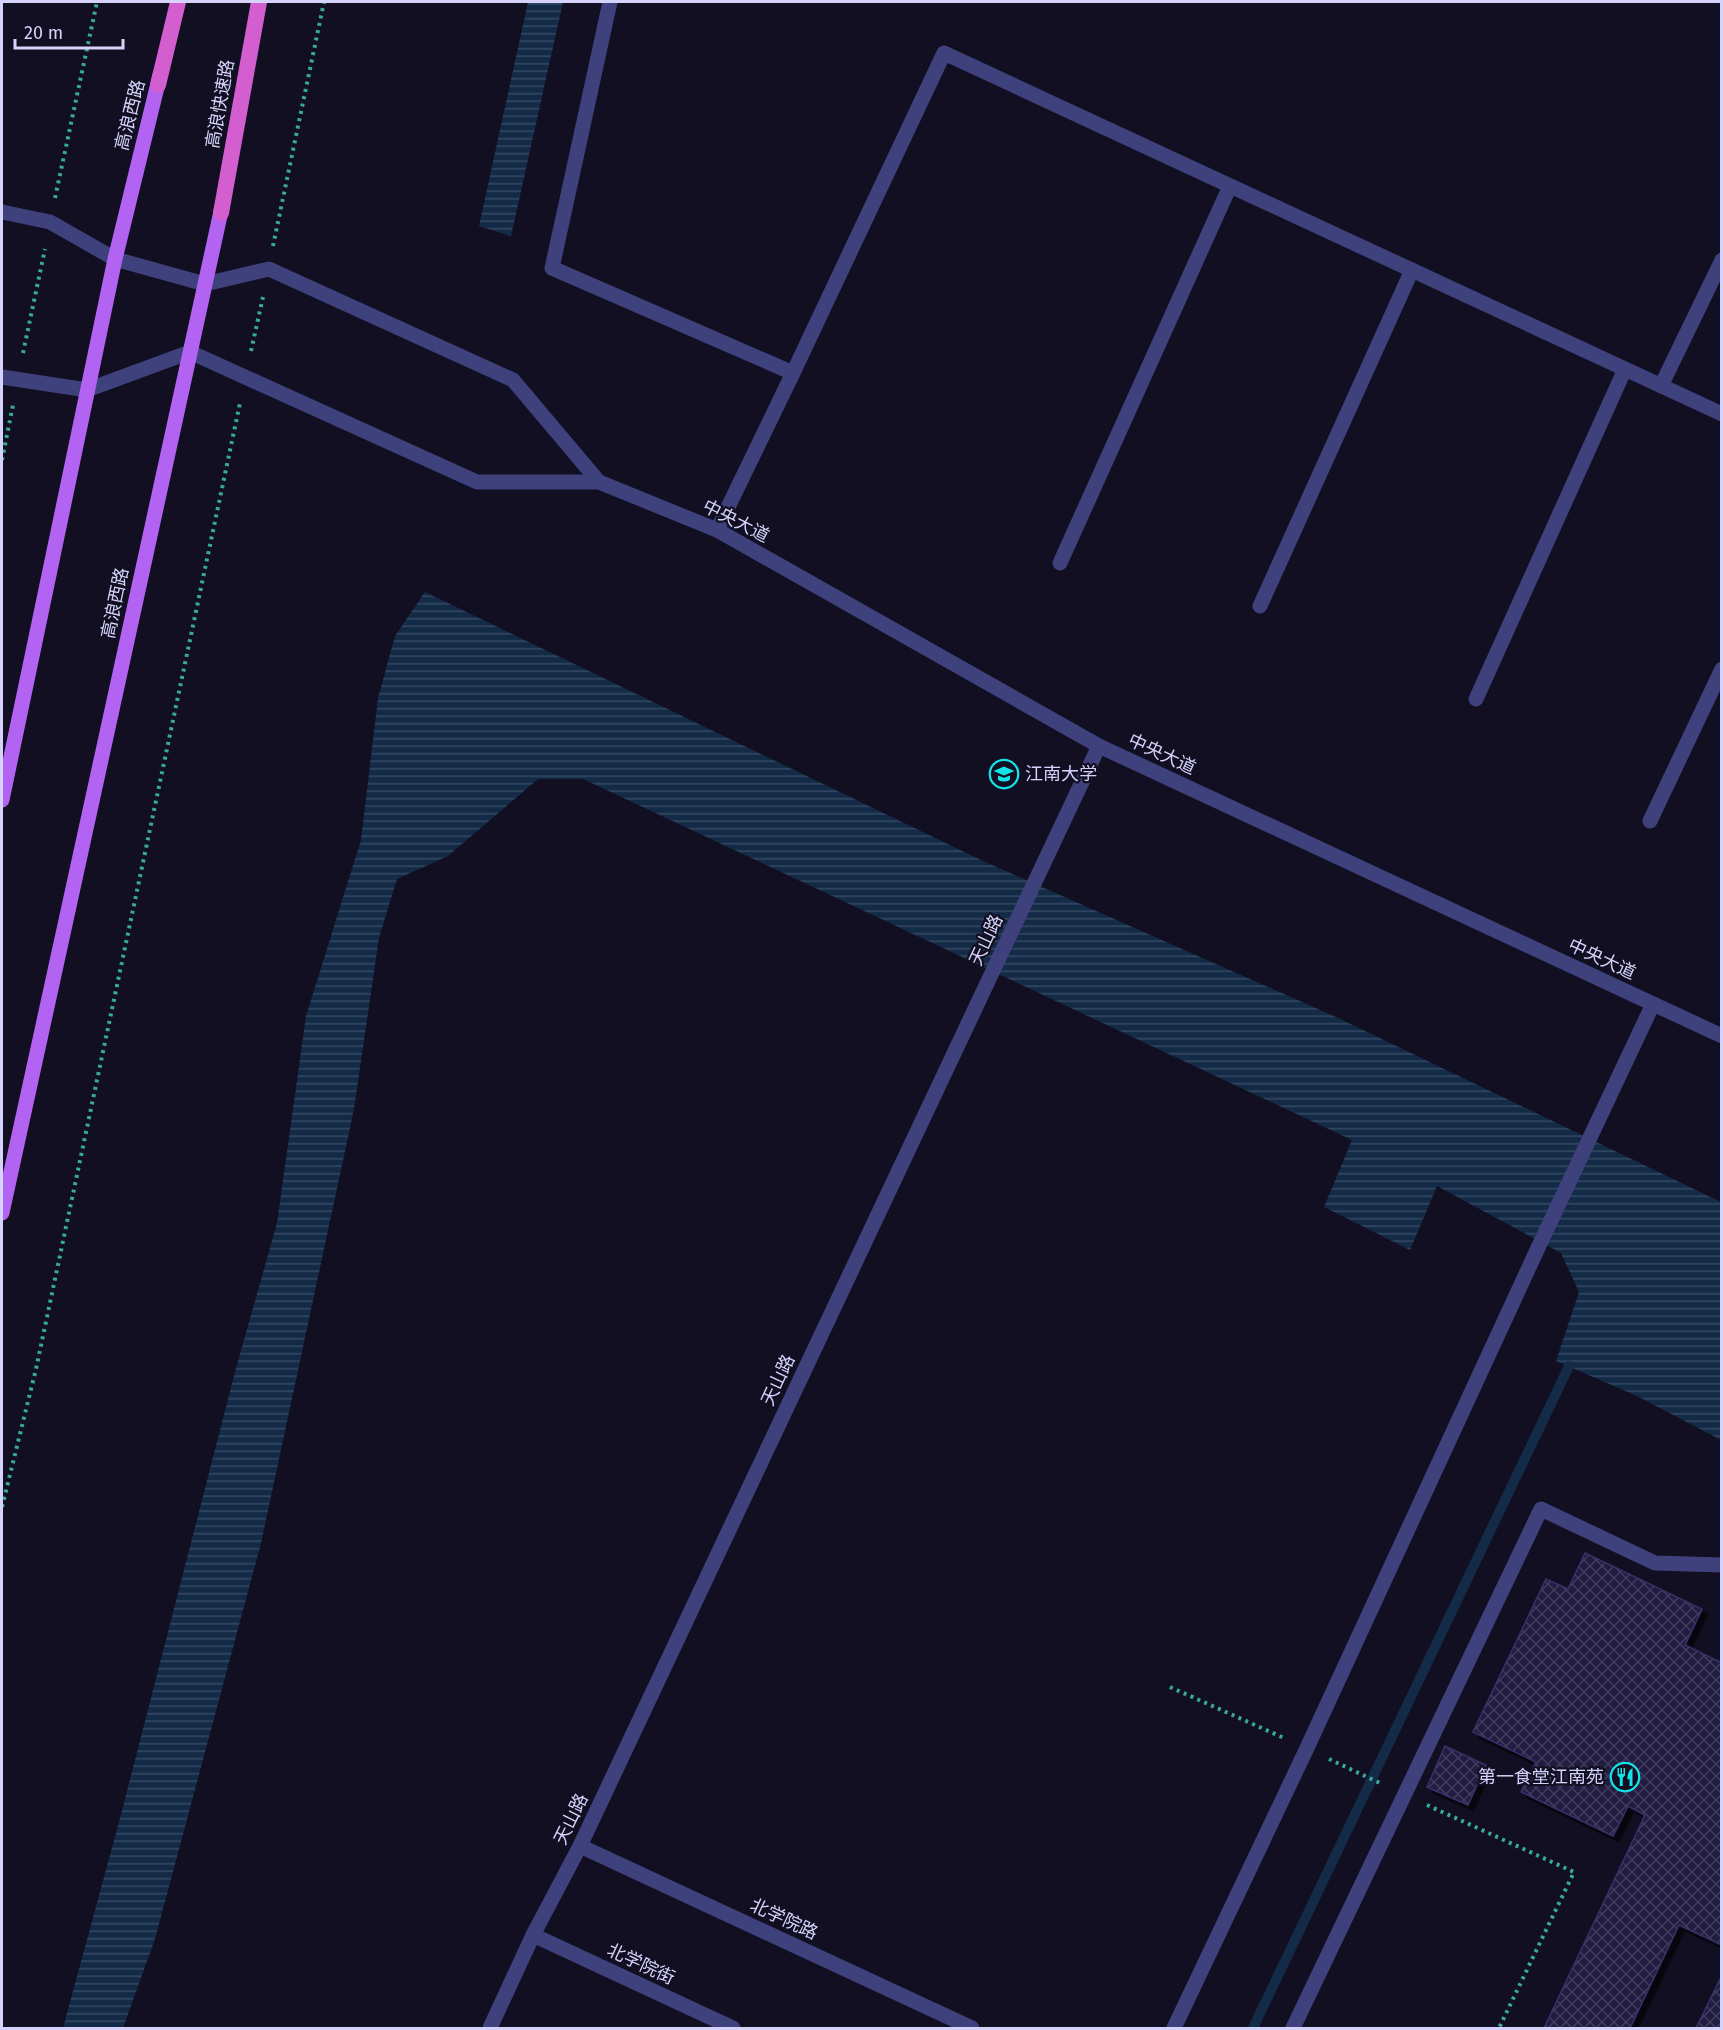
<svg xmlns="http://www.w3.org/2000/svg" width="1723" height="2030" viewBox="0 0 1723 2030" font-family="'Fira Sans','Noto Sans SC',sans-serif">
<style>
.water{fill:url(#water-rules)}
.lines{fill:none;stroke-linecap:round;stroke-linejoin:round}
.stream{stroke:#142b47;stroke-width:10}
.building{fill:url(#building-cross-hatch);stroke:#38316b;stroke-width:1.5;filter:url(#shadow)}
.path{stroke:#38aa9b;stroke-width:4;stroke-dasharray:3 4.5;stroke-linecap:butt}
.service{stroke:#3e417c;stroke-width:15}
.minor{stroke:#3e417c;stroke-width:15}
.primary{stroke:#b263f2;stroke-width:15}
.trunk{stroke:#d25ed0;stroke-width:16}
.labels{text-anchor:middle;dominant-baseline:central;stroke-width:4.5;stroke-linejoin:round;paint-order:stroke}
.street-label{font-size:18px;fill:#d5d3fb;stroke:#110f21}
.poi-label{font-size:18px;fill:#d5d3fb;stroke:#110f21;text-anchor:start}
</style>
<defs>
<pattern id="water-rules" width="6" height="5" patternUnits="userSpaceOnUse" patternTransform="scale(1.5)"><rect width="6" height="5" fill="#142b47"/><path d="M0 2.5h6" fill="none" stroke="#354962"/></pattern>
<pattern id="building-cross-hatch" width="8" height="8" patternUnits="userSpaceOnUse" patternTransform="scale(1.5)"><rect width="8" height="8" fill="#211d41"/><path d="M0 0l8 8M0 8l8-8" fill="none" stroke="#403d5d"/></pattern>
<filter id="shadow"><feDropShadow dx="5.5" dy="5.5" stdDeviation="0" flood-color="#0009"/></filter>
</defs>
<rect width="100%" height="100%" fill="#110f21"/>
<!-- water -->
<g class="water">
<path d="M528,2h35l-52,234 -32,-10z"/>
<path d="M425,592l558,269 353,156 385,185v238l-84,-44 -81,-35 23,-69 -18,-39 -124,-67 -27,64 -86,-43 28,-67 -769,-361h-45l-90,77 -51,23 -18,59 -25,171 -93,434 -106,396 -32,89h-60l56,-206 116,-450 42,-149 29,-207 55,-176 17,-142 17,-62z"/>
</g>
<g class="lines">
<!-- stream -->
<path class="stream" d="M1253,2028l316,-662"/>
</g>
<!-- building -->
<g class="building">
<path d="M1585,1553l117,56 -17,36 37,18v282l-43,-20 -49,103h-86l101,-213 -17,-9 -15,30 -92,-44 15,-30 -63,-30 73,-153 22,10z"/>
<path d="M1445,1746l41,19 -18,40 -41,-18z"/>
<path d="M1722,1975v53h-26l3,-6z"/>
</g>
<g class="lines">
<!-- path -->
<g class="path">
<path d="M55,198l42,-196"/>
<path d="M273,246l51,-244"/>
<path d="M251,351l12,-54"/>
<path d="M23,353l22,-104"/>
<path d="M2,460l11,-55"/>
<path d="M2,1507l34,-138 204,-966"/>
<path d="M1170,1687l114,51"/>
<path d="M1329,1759l53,25"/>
<path d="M1427,1805l147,67 -75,156"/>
</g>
<!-- service -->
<g class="service">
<path d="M610,2l-58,266 241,105"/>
<path d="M2,212l48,10 65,37"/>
<path d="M2,377l85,13"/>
<path d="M1661,386l61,-126"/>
<path d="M717,530l76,-157 151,-320 778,361"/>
<path d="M1060,563l170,-377"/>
<path d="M1260,606l152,-336"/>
<path d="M1476,699l149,-330"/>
<path d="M1650,821l72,-152"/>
<path d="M580,1846l392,182"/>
<path d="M533,1935l200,93"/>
<path d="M1174,2028l133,-280 230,-498 116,-246"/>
<path d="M1293,2028l248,-519 114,54 67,2"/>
</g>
<!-- minor -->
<g class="minor">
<path d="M115,259l90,25 64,-15 244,111 86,102"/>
<path d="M87,390l103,-38 287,130h122l118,48 382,216 623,290"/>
<path d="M490,2028l43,-93 47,-89 519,-1100"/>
</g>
<!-- primary -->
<g class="primary">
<path d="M2,800l113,-541 45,-184"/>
<path d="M2,1213l221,-1011"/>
</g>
<!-- trunk -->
<g class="trunk">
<path d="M158,85l20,-83"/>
<path d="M221,213l38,-211"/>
</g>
</g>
<!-- icons -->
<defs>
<g id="university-ring" transform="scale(1.5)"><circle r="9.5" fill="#110f21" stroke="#13e3e8" stroke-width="1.5"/><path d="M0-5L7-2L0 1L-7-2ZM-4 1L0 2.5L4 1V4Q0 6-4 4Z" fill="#13e3e8"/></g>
<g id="restaurant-ring" transform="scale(1.5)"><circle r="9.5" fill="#110f21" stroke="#13e3e8" stroke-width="1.5"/><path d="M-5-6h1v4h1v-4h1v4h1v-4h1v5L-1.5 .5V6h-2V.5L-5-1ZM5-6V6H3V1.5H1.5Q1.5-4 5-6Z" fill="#13e3e8"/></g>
</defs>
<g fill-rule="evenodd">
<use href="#university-ring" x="1004" y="774"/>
<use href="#restaurant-ring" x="1625" y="1777"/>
</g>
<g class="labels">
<!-- street labels -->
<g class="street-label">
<text transform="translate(220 104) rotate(-80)">高浪快速路</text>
<text transform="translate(130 115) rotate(-76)">高浪西路</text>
<text transform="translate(736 521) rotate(27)">中央大道</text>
<text transform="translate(115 603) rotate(-78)">高浪西路</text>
<text transform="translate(1162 754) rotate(25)">中央大道</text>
<text transform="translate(986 940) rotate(-65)">天山路</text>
<text transform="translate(1602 959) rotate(25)">中央大道</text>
<text transform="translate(778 1380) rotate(-65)">天山路</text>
<text transform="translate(571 1819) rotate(-64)">天山路</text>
<text transform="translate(784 1919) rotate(25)">北学院路</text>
<text transform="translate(641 1964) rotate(25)">北学院街</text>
</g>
<!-- poi labels -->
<g class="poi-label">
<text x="1025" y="774">江南大学</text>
<text x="1604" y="1777" text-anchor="end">第一食堂江南苑</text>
</g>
</g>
<!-- border -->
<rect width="1723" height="2030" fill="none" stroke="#d5d3fb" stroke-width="6"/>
<!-- scale -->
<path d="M15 39v9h108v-9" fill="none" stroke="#d5d3fb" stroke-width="3"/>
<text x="24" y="39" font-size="18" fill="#d5d3fb" stroke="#110f21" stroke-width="4.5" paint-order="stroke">20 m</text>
</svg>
